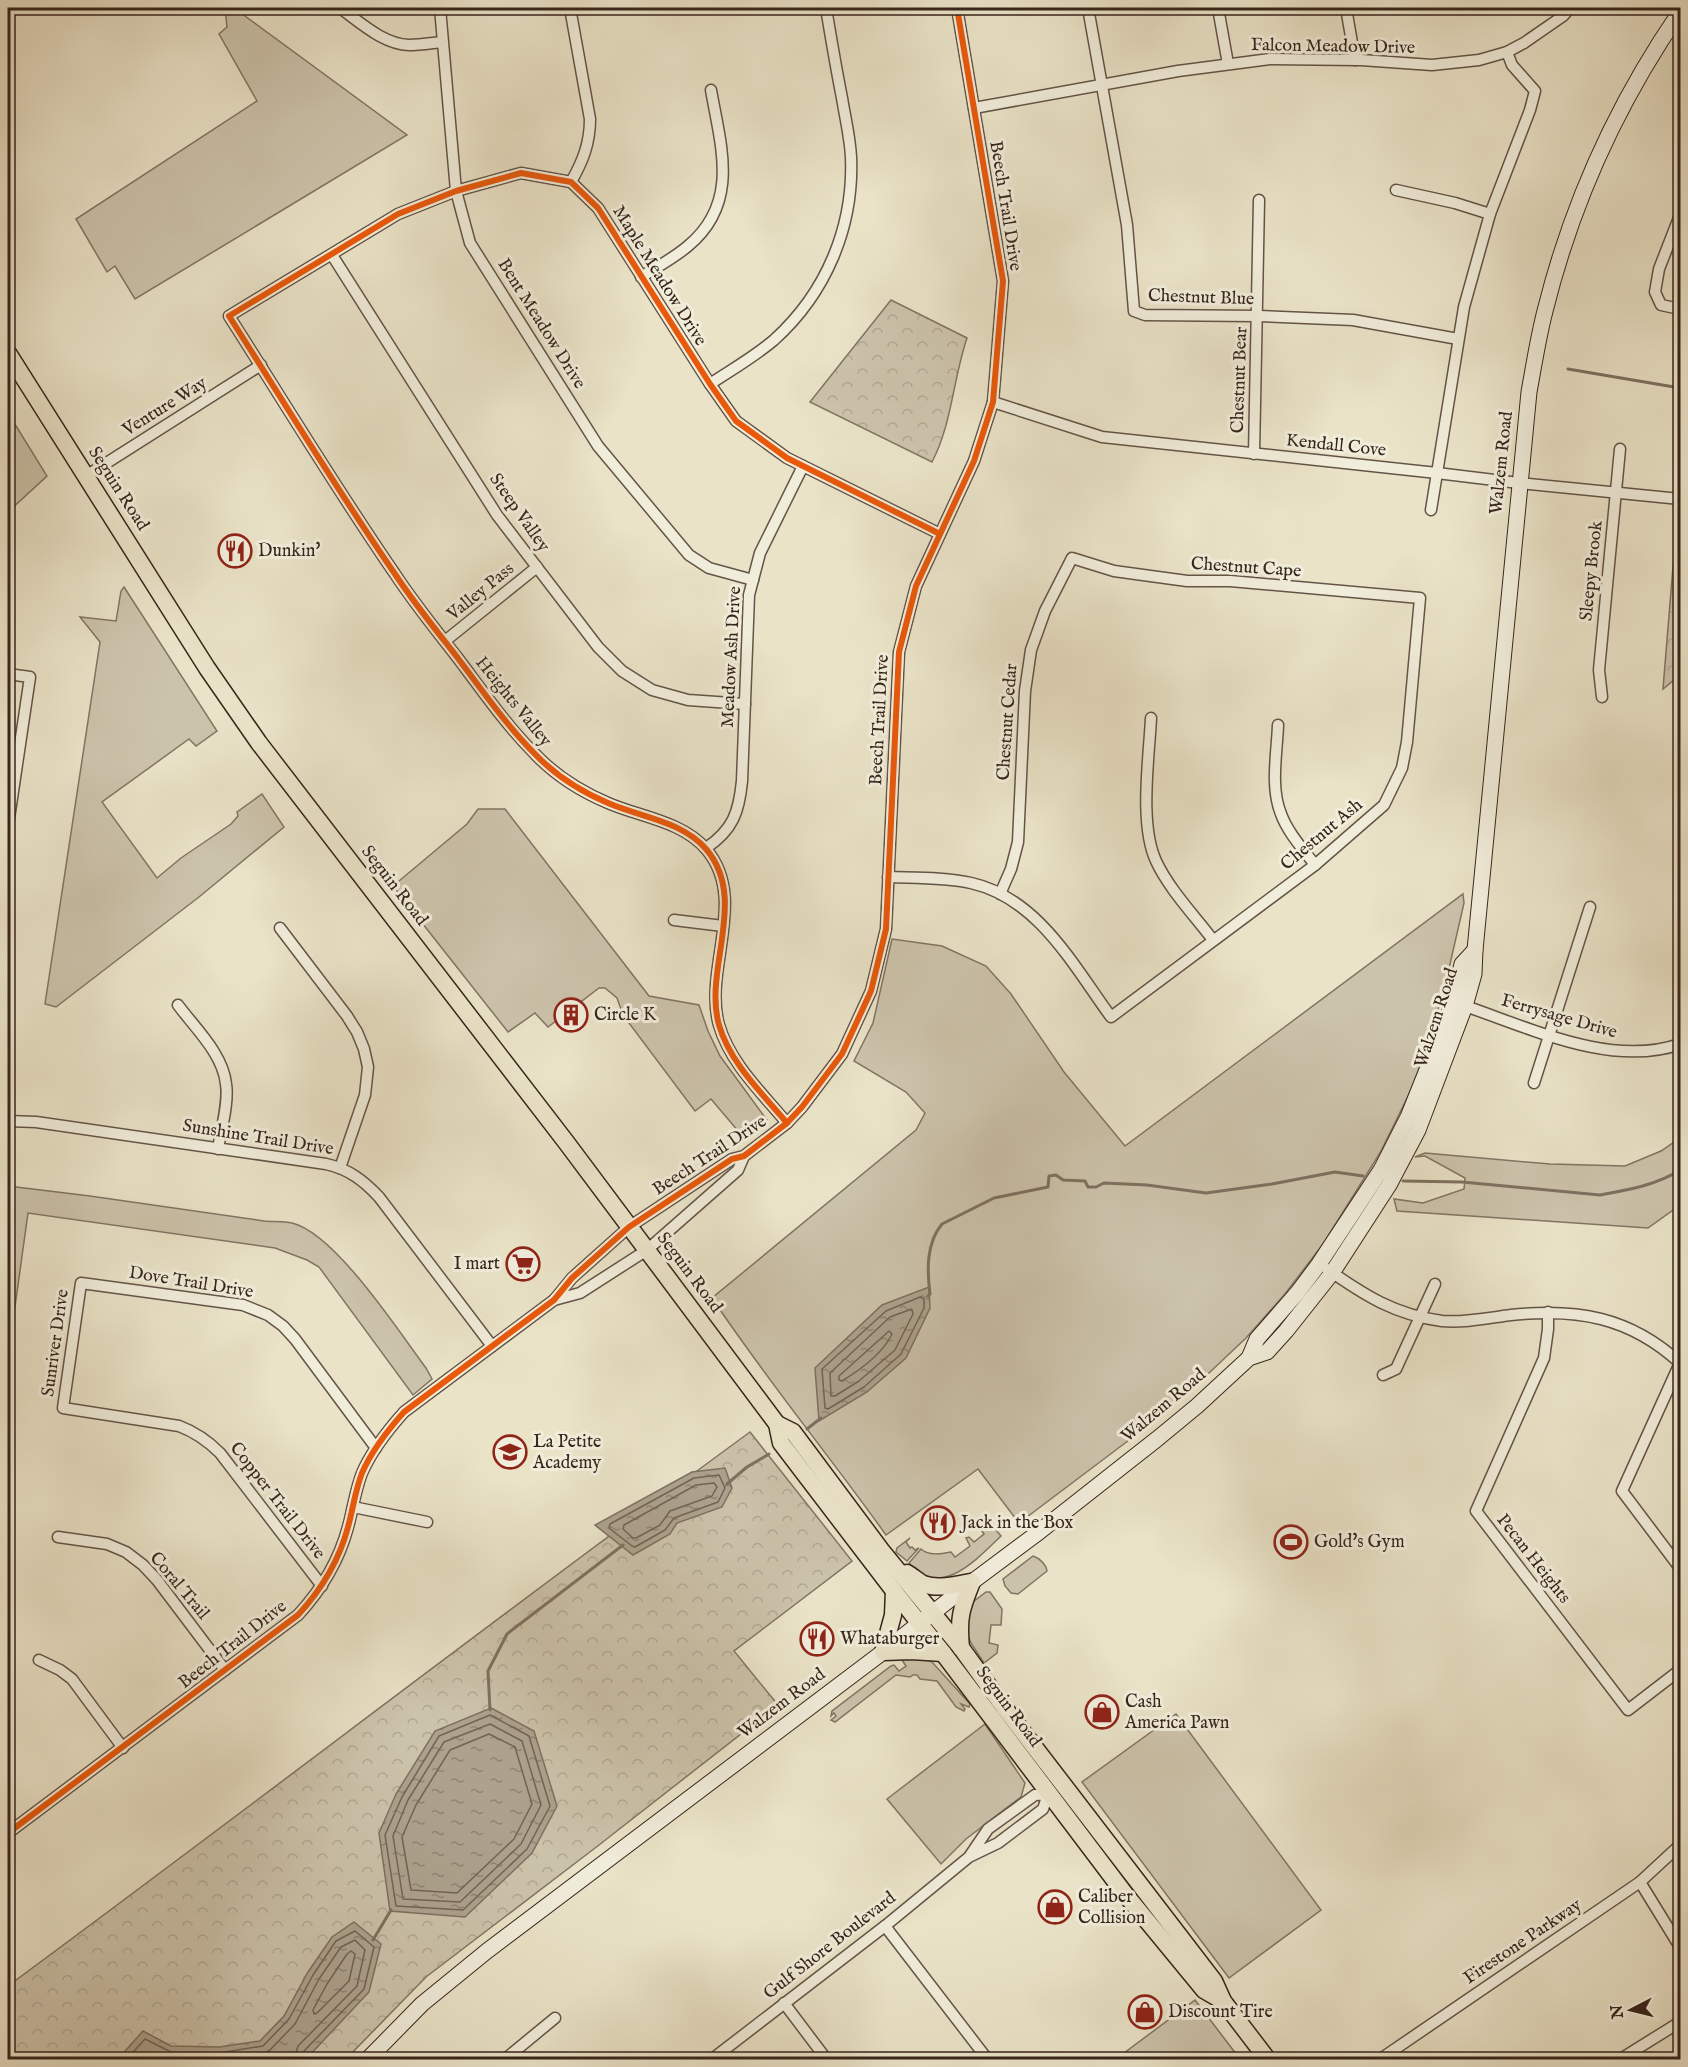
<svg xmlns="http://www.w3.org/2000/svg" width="1688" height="2067" viewBox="0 0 1688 2067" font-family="'IM FELL English',serif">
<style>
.green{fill:#ccc3ab;stroke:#827464;stroke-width:1.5}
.forest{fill:url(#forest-crowns);stroke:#827464;stroke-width:1.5}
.water{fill:url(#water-ripples);stroke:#7e7060;stroke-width:1.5}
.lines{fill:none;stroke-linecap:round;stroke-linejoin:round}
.shore{stroke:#726455;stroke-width:1.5}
.stream{stroke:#7e7060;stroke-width:3}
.street-casing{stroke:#645447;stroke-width:13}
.secondary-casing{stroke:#37251c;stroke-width:17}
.primary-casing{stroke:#37251c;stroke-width:19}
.street{stroke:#f1eddb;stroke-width:10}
.secondary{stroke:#f1eddb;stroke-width:15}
.primary{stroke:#eae3c8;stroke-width:16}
.cycleway-casing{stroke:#f1eddb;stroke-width:10}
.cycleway{stroke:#e8590c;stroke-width:6}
.labels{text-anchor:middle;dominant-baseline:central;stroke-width:6;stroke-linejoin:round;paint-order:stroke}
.street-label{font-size:18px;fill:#37251c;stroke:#f1eddb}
.poi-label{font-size:18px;fill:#37251c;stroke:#f1eddb;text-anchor:start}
</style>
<defs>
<pattern id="forest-crowns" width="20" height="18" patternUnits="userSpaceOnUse" patternTransform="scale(1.5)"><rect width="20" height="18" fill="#ccc3ab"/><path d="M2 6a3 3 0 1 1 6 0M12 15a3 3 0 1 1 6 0" fill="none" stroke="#b0a793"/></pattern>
<pattern id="water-ripples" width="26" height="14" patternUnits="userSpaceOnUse" patternTransform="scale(1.5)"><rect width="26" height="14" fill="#ada28e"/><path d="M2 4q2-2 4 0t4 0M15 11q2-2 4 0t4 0" fill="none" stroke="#8e8473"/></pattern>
</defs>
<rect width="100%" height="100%" fill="#eae3c8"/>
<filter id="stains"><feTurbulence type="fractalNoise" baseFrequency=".00333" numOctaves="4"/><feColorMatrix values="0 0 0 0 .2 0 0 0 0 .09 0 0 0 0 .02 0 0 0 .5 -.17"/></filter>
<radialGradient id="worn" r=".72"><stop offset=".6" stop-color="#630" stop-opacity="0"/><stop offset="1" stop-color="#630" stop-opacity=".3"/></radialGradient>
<!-- green -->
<g class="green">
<path d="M225,8h9l173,127 -272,164 -20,-33 -8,6 -31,-53 181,-118 -38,-67 8,-7z"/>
<path d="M8,413l39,63 -39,36z"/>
<path d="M124,587l93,144 -21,15 -7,-7 -87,63 55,76 24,-20 50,-34 7,-8 -1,-4 25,-18 22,33 -85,70 -143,110 -11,-3 55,-362 -20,-25 36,4 5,-30z"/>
<path d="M478,809h27l144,187 50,9 9,26 12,25 47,64 -23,18 -33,-39 -16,12 -72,-96 -6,-17 -12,-10h-6l-51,39 -13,-14 -27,19 -115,-146 74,-62z"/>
<path d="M1463,894l1,9 -19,83 -27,90 -38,77 -57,91 -38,50 -39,44 -55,52 -42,35 -130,98 -41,-54 -92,66c-57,-80 -120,-156 -174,-237l204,-168 9,-17 -19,-21 -52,-31 19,-38 19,-84 50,7 44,20 25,28 53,78 61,74z"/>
<path d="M1680,1138v67l-32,23 -251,-17 -3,-12 29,4 41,-14 1,-11 -40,-22 -10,1 10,-4 125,11 75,2 36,-15z"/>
<path d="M8,1186l82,10 174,25c9,1 20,0 28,2 43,10 107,109 134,145l6,11 -19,16 -94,-128 -12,-7 -32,-12 -247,-35 -20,144z"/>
<path d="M989,1522l12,14c-24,23 -62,65 -92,27l12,-14c8,7 20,5 30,3l4,5 15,-11 -4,-8 3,-1 5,5 10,-8 -2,-3 1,-5z"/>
<path d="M910,1538l-4,4 4,6 2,-1 3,3 4,-2 -12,13 -11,-9 1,-4z"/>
<path d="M1033,1556c6,2 13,8 14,15l-29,23 -7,-1 -6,-7 -2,-7z"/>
<path d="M986,1592h4l12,17 -1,16h-10l-2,18 9,2 -1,8 -13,10 -13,-20 -7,-16 9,-25z"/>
<path d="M910,1658l16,1 6,3 38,42 -1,3 -8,-3 4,5 -1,2 -8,-4 -19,-26 -17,-2 -3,-4h-4l-3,2 -14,-2 -61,47 -4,-2 5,-4 -2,-3 -3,3 1,-5 59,-45 3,-1 5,6 7,-5 -4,-6z"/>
<path d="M1176,1714l145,196 -92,68 -147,-196z"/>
<path d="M985,1724l40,59 -4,14 -55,42 -25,25 -54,-65z"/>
<path d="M1195,2000l45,59h-124z"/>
</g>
<!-- forest -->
<g class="forest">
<path d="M891,300l76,38c-14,41 -15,86 -35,124l-122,-60z"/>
<path d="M1678,505h2v170l-17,14z"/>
<path d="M750,1432l102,129 -118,90 44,54 -179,140 -173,132 -80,82h-338v-73c248,-183 493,-372 742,-554z"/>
</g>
<!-- water -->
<g class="water">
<path d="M929,1287l1,21 -24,50 -39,34 -48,29 -4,-53 67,-63z"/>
<path d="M725,1468l7,20 -10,19 -45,16 -7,11 -37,21 -38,-30 97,-53z"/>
<path d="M491,1708l43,23 23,75 -25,47 -67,64 -75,-6 -11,-78 17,-39 39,-63z"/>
<path d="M354,1922l27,22 -12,48 -63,67h-188l25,-28 28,15 48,1 41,-6 24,-25 24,-44 24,-35z"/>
</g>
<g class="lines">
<!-- shore -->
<g class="shore">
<path d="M920,1297l4,2v9l-23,46 -37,33 -36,22 -3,-1 -3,-39 64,-58z"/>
<path d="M909,1310h3l1,4 -18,36 -36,31 -24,15h-4l-1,-23 60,-56z"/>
<path d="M889,1331l3,3c-9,19 -32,36 -50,47l-3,-1v-4z"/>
<path d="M719,1475l6,13 -7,14 -44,16 -9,12 -30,17 -3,-1 -23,-18 1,-4 84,-46z"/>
<path d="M714,1483l3,4 -5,9 -42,15 -10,14 -24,13h-3l-10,-9 1,-4 72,-40z"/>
<path d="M490,1715l39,21 21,70 -23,43 -64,61 -67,-4 -11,-71 17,-38 37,-61z"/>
<path d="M490,1724l32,17 19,64 -20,39 -61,58 -57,-3 -10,-63 15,-36 36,-58z"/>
<path d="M489,1734l26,13 17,57 -18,35 -57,54 -46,-3 -9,-53 14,-32 34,-55z"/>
<path d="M351,1951l4,3 -6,27 -32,32 -3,1 -1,-4 14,-26 20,-30z"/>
<path d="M126,2060l19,-21 26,13 48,1 44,-7 26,-27 24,-44 23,-34 19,-10 19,16 -10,42 -60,62 -3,9"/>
<path d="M225,2060l38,-6 7,-4 25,-26 24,-45 22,-32 14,-7 10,10 -8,36 -59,60 -4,14"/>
</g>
<!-- stream -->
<g class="stream">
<path d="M1568,369l112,19"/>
<path d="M1403,1181l59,1 138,13c27,-5 57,-10 80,-25"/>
<path d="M928,1296l2,-2c-3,-23 -4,-51 12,-70l52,-26 54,-11 1,-11 7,-1 7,5 22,1 3,6h8l8,-4 43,2 59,8 66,-9 63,-12 28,4"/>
<path d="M807,1429l14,-11"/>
<path d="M727,1484l20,-17 22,-13"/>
<path d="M490,1710l-2,-39 19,-37 116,-89"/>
<path d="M373,1940l18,-30"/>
</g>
<!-- street casing -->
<g class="street-casing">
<g id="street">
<path d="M340,8c21,15 43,36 69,37 11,0 23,-2 33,-3"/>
<path d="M440,8l16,183 14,52 128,203 91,109 20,13 44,12"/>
<path d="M570,8l20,111c0,24 -7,42 -19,63"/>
<path d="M1088,8l39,217 7,86 11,4 113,1 95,4 105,19"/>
<path d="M1218,8l10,56"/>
<path d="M1346,8l9,52"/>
<path d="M974,108l204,-37 92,-12 91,1 71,5 47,-5 28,-8 17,-9 39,-27 7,-8"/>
<path d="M1396,190l59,13 35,11"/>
<path d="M1680,215l-21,54 -4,23 6,13 19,4"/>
<path d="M332,255l165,260 101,132 24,24 30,19 36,10 57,4"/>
<path d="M641,277c16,-10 33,-19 47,-31 52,-43 33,-99 23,-156"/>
<path d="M710,384c21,-14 44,-27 64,-44 52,-47 80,-113 77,-183 -1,-20 -6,-40 -9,-59 -6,-30 -11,-60 -16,-90"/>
<path d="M993,402l109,35 335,36 82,10 161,16"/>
<path d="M1254,454l5,-254"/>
<path d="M86,476l175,-111"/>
<path d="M1431,510l33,-203 26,-93 40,-104 5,-19 -23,-26 -5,-13"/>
<path d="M445,641l92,-74"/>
<path d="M8,674l22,3 -22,148"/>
<path d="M1602,697l-3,-27 21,-221"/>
<path d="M1151,718c-2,41 -12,106 5,143 13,28 38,54 57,79"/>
<path d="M1278,725c-1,28 -8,62 3,89 7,19 22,35 34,51"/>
<path d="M706,848c27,-18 33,-36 36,-67l7,-186 11,-42 43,-87"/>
<path d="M888,877c27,1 56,0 83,6 67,15 102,82 140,134l204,-152 69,-60 18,-37 5,-26 13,-144 -190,-17h-43l-73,-10 -42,-13 -27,53 -14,39 -6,41 -7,151 -7,27 -11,25"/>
<path d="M674,920l49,6"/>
<path d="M280,928l67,88 10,16 7,17 4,18 -3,28 -25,73"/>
<path d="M178,1005c17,23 45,49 48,79 3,18 -5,46 -8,65"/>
<path d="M1465,1006c65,22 147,62 215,38"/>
<path d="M1534,1083l56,-176"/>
<path d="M8,1121l28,1 290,42c23,5 38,17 53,33l113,149"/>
<path d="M787,1123c-25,-30 -57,-60 -68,-98 -16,-56 30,-126 -13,-176 -24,-28 -66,-32 -98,-46 -26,-11 -53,-28 -73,-49 -29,-29 -53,-64 -78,-97 -21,-27 -43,-54 -62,-83 -58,-84 -111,-172 -166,-258l169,-102 58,-23 65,-18 50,9 27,26 112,176 26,37 51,37 153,76"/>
<path d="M1327,1269c37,26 68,46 115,52 22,2 46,-3 69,-6 66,-7 119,2 169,48"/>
<path d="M554,1300l26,-7 67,-43 91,-80 6,-14"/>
<path d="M1548,1312v17l-4,29 -68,153 152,199 52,-40"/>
<path d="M1680,1363l-58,128 58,77"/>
<path d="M1383,1375l13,-6 39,-85"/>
<path d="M353,1507l74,15"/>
<path d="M58,1537l49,7 19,8 17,13 14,15 68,90"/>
<path d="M322,1586l-102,-133c-13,-13 -25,-21 -41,-27l-116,-18 18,-125 162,22 25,10 15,11 12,13 81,109"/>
<path d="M39,1660l21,10 12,9 51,69"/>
<path d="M8,1833l290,-218c24,-26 41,-54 50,-88 5,-18 7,-36 14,-54 10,-23 25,-42 42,-61l150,-112 18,-22 57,-51 103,-68 12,-3 43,-33 15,-16 40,-53 29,-63 15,-62 13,-277 17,-66 58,-125 19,-59 10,-121 -46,-273"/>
<path d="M1640,1882l40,65"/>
<path d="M885,1926l103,134"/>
<path d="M784,2003l43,57"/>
<path d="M504,2060l51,-42"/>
<path d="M711,2060l174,-134 84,-69 29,-14 45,-34 5,-15 -13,1 -47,34 -19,28"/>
<path d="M1379,2060l261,-178 40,-37"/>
<path d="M1619,2060l61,-38"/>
</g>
</g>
<!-- secondary casing -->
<g class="secondary-casing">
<g id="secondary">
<path d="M1249,1358l8,-19 41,-47 21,-28 62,-94 27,-53 29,-72 16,-42 9,-39 13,-14"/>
<path d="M367,2060l55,-56 65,-53 396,-299 89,-70 63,-47 122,-96 40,-33 52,-48 18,-6 19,-21 46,-58 57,-88 29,-55 47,-124 9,-32 1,-24 54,-558c5,-27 9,-54 16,-81 27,-109 71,-206 135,-299"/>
</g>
</g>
<!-- primary casing -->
<g class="primary-casing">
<g id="primary">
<path d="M8,353l199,315 52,75 307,399 211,282 4,19 113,148 49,62 182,241 79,96 19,11"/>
<path d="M777,1424l16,8 88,118 81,99 44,61 208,271 9,20 45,59"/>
<path d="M907,1573c5,3 11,8 16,11 16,6 34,0 49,-2"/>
<path d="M894,1591l-1,24 -10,37 28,-1 32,2"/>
<path d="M961,1648c-3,-30 0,-39 11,-66"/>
</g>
</g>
<!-- street -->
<use href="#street" class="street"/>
<!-- secondary -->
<use href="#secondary" class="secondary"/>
<!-- primary -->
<use href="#primary" class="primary"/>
<!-- cycleway casing -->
<g class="cycleway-casing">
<g id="cycleway">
<path d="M787,1123c-25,-30 -57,-60 -68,-98 -16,-56 30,-126 -13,-176 -24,-28 -66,-32 -98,-46 -26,-11 -53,-28 -73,-49 -29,-29 -53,-64 -78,-97 -21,-27 -43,-54 -62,-83 -58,-84 -111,-172 -166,-258l169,-102 58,-23 65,-18 50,9 27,26 112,176 26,37 51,37 153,76"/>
<path d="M8,1833l290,-218c24,-26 41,-54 50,-88 5,-18 7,-36 14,-54 10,-23 25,-42 42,-61l150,-112 18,-22 57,-51 103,-68 12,-3 43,-33 15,-16 40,-53 29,-63 15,-62 13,-277 17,-66 58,-125 19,-59 10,-121 -46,-273"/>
</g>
</g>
<!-- cycleway -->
<use href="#cycleway" class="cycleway"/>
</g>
<!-- icons -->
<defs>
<g id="restaurant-ring" transform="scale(1.725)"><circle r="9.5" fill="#f1eddb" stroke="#8f2418" stroke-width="1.5"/><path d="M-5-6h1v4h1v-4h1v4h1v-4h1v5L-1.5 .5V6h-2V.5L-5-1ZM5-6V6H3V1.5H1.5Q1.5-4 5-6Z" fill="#8f2418"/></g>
<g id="building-ring" transform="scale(1.725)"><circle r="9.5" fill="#f1eddb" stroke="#8f2418" stroke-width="1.5"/><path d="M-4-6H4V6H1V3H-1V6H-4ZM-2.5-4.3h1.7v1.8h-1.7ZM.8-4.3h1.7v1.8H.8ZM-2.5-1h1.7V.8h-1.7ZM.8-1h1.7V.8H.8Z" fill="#8f2418"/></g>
<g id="supermarket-ring" transform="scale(1.725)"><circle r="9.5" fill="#f1eddb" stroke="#8f2418" stroke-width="1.5"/><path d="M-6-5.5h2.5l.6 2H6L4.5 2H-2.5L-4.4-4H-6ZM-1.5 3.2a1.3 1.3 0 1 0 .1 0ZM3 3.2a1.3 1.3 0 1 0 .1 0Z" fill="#8f2418"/></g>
<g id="school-ring" transform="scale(1.725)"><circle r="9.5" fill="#f1eddb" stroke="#8f2418" stroke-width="1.5"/><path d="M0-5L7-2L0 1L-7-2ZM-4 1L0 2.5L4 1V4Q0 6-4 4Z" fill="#8f2418"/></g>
<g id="stadium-ring" transform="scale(1.725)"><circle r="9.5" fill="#f1eddb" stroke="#8f2418" stroke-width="1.5"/><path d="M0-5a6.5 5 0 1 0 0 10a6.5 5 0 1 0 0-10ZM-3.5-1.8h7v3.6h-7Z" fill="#8f2418"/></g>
<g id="shop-ring" transform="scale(1.725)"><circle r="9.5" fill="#f1eddb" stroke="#8f2418" stroke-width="1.5"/><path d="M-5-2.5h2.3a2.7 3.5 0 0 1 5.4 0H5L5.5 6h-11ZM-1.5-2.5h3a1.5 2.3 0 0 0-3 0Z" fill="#8f2418"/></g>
</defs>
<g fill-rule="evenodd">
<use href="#restaurant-ring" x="235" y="551"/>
<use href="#building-ring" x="571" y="1015"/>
<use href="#supermarket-ring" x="523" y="1264"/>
<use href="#school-ring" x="510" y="1452"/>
<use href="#restaurant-ring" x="938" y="1523"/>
<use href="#stadium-ring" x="1291" y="1542"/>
<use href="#restaurant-ring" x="817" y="1639"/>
<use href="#shop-ring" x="1102" y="1712"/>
<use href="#shop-ring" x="1055" y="1907"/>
<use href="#shop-ring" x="1145" y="2012"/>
</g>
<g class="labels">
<!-- street labels -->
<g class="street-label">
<text transform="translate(1333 47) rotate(1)">Falcon Meadow Drive</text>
<text transform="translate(1005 206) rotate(81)">Beech Trail Drive</text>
<text transform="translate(659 276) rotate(58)">Maple Meadow Drive</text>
<text transform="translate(1201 298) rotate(2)">Chestnut Blue</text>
<text transform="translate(541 324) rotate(58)">Bent Meadow Drive</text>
<text transform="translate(1240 380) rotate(-88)">Chestnut Bear</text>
<text transform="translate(165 407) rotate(-32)">Venture Way</text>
<text transform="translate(1336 446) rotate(6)">Kendall Cove</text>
<text transform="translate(1502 463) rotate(-84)">Walzem Road</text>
<text transform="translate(118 489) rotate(57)">Seguin Road</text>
<text transform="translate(519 513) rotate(55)">Steep Valley</text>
<text transform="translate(1246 568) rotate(4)">Chestnut Cape</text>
<text transform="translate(1592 571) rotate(-84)">Sleepy Brook</text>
<text transform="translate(481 592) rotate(-39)">Valley Pass</text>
<text transform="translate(732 657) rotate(-87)">Meadow Ash Drive</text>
<text transform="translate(513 702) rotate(51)">Heights Valley</text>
<text transform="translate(880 720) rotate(-87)">Beech Trail Drive</text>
<text transform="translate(1008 722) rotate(-86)">Chestnut Cedar</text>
<text transform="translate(1322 835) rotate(-40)">Chestnut Ash</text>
<text transform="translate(394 886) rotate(52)">Seguin Road</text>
<text transform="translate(1559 1017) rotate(16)">Ferrysage Drive</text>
<text transform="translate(1437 1018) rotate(-72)">Walzem Road</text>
<text transform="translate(258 1138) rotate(9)">Sunshine Trail Drive</text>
<text transform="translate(710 1156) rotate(-33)">Beech Trail Drive</text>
<text transform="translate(689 1273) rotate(53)">Seguin Road</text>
<text transform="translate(191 1283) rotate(9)">Dove Trail Drive</text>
<text transform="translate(56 1343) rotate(-82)">Sunriver Drive</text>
<text transform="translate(1164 1406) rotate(-40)">Walzem Road</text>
<text transform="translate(277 1501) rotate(52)">Copper Trail Drive</text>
<text transform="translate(1533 1559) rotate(52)">Pecan Heights</text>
<text transform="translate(179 1586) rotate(50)">Coral Trail</text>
<text transform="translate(233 1645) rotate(-38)">Beech Trail Drive</text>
<text transform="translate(782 1704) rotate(-37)">Walzem Road</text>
<text transform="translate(1008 1707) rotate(53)">Seguin Road</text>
<text transform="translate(1523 1942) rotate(-34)">Firestone Parkway</text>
<text transform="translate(830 1946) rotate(-38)">Gulf Shore Boulevard</text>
</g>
<!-- poi labels -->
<g class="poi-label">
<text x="258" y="551">Dunkin'</text>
<text x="594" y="1015">Circle K</text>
<text x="500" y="1264" text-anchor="end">I mart</text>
<text x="533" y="1442">La Petite<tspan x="533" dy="21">Academy</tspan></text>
<text x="961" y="1523">Jack in the Box</text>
<text x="1314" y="1542">Gold's Gym</text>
<text x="840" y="1639">Whataburger</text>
<text x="1125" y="1702">Cash<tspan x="1125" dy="21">America Pawn</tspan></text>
<text x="1078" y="1897">Caliber<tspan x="1078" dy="21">Collision</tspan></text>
<text x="1168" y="2012">Discount Tire</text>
</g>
</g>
<!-- margin -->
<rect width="1688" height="2067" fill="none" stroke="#eae3c8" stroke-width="30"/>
<rect x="9" y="9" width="1670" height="2049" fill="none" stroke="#37251c" stroke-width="3"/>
<rect x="15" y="15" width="1658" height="2037" fill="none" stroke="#37251c" stroke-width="1.5"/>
<!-- north arrow -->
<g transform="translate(1631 2010) rotate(263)" stroke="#f1eddb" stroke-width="4.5" paint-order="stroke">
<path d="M0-4.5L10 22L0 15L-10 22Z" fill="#37251c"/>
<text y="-9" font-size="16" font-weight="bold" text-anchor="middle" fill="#37251c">N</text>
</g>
<rect width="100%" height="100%" filter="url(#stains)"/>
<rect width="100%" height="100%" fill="url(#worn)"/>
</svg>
